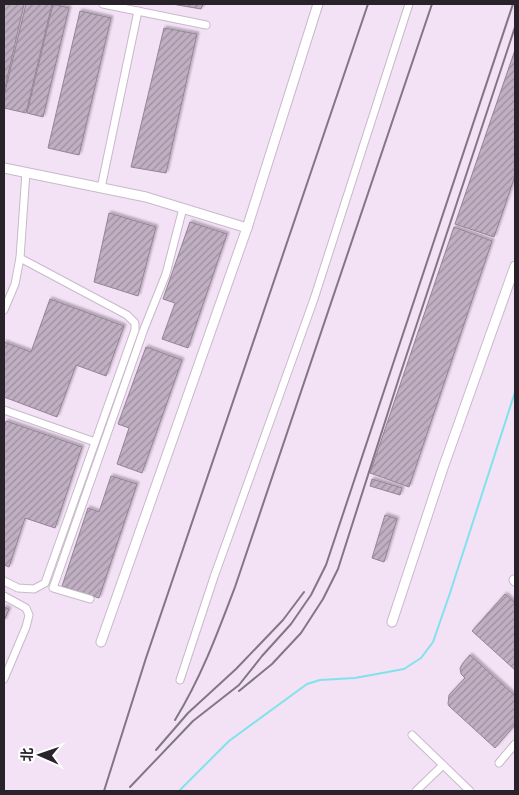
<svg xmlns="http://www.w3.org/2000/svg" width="519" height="795" viewBox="0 0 519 795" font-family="Lato,'Noto Sans SC',sans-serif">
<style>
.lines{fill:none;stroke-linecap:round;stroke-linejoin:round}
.stream{stroke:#80e3eb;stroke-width:2}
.building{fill:url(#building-hatch);stroke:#948496;filter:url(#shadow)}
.minor-casing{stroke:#c9b8cb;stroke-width:9}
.tertiary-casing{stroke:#c9b8cb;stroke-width:11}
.minor{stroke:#fff;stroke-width:7}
.tertiary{stroke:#fff;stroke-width:9}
.rail{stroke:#827684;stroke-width:2}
</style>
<defs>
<pattern id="building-hatch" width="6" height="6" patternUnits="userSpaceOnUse" patternTransform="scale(1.25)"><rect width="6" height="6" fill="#c0afc2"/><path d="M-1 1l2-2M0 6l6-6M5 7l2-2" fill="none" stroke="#9c8e9e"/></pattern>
<filter id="shadow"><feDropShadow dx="2" dy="-2" stdDeviation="1" flood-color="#0004"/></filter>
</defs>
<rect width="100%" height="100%" fill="#f3e1f5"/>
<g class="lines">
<!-- stream -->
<path class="stream" d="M179,791l50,-50 78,-57 13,-4 35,-2 49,-9 17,-11 12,-16 17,-49 65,-201"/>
</g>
<!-- building -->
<g class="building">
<path d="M4,4h20l-20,88z"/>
<path d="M26,4h26l-26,109 -22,-5v-12z"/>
<path d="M53,4l16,4 -26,109 -16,-4z"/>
<path d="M172,4h31l-2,5z"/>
<path d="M80,11l31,7 -32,137 -31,-7z"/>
<path d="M164,28l33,6 -31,139 -35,-6z"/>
<path d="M515,50v126l-21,61 -39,-13z"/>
<path d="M109,213l47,14 -18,69 -44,-14z"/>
<path d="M190,222l37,12 -39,114 -26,-9 13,-36 -12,-4z"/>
<path d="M454,227l38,14 -83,246 -39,-14z"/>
<path d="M50,299l74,27 -18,50 -30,-11 -19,52 -53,-20v-55l27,10z"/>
<path d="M146,347l36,13 -40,113 -25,-9 12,-36 -11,-4z"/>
<path d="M6,421l76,26 -27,81 -30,-10 -16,49 -5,-2v-136z"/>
<path d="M111,476l26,8 -38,114 -37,-12 26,-78 11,4z"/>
<path d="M372,479l30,9 -2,7 -30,-9z"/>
<path d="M385,515l12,4 -13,43 -12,-4z"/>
<path d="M505,594l10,9v67l-43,-39z"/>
<path d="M4,607l5,2 -5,12z"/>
<path d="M470,655l45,41v29l-20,23 -46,-42 -1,-2 1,-9 16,-17 -4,-4 -1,-6 3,-5z"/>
</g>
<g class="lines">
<!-- minor casing -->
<g class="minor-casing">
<g id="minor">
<path d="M103,4l103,21"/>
<path d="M101,188l37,-177"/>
<path d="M4,310l11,-26 5,-26"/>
<path d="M4,410l91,32"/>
<path d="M4,581l14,7 16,1 11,-6 90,-253v-7l-8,-8 -107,-57 6,-86"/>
<path d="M4,596l22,12 3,7 -3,12 -22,52"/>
<path d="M90,599l-37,-11 91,-259 22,-55 17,-66"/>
<path d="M180,680l34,-103 100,-278 95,-295"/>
<path d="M412,735l58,56"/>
<path d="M499,763l16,-19"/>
<path d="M416,791l27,-26"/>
</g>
</g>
<!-- tertiary casing -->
<g class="tertiary-casing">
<g id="tertiary">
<path d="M4,168l142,29 101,31"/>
<path d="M514,580l1,1"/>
<path d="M392,622l51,-154 72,-202"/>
<path d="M101,642l146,-414 71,-224"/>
</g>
</g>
<!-- minor -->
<use href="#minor" class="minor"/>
<!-- tertiary -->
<use href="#tertiary" class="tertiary"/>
<!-- rail -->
<g class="rail">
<path d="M239,691l33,-27 29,-31 22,-34 15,-30 61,-191 116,-351"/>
<path d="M175,720c26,-42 43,-88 60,-133l197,-583"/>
<path d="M156,750l32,-37 48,-44 47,-49 21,-28"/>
<path d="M130,787l63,-66 46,-36 23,-29 29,-32 20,-29 15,-30 187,-561"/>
<path d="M104,791l42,-133 222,-654"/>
</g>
</g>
<!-- border -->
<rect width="519" height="795" fill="none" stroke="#29222a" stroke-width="10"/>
<!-- north arrow -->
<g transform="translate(40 755) rotate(272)" stroke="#ffffff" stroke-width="4" paint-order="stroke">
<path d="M0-4L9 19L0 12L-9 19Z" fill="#29222a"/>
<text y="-8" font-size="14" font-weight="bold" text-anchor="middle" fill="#29222a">北</text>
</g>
</svg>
